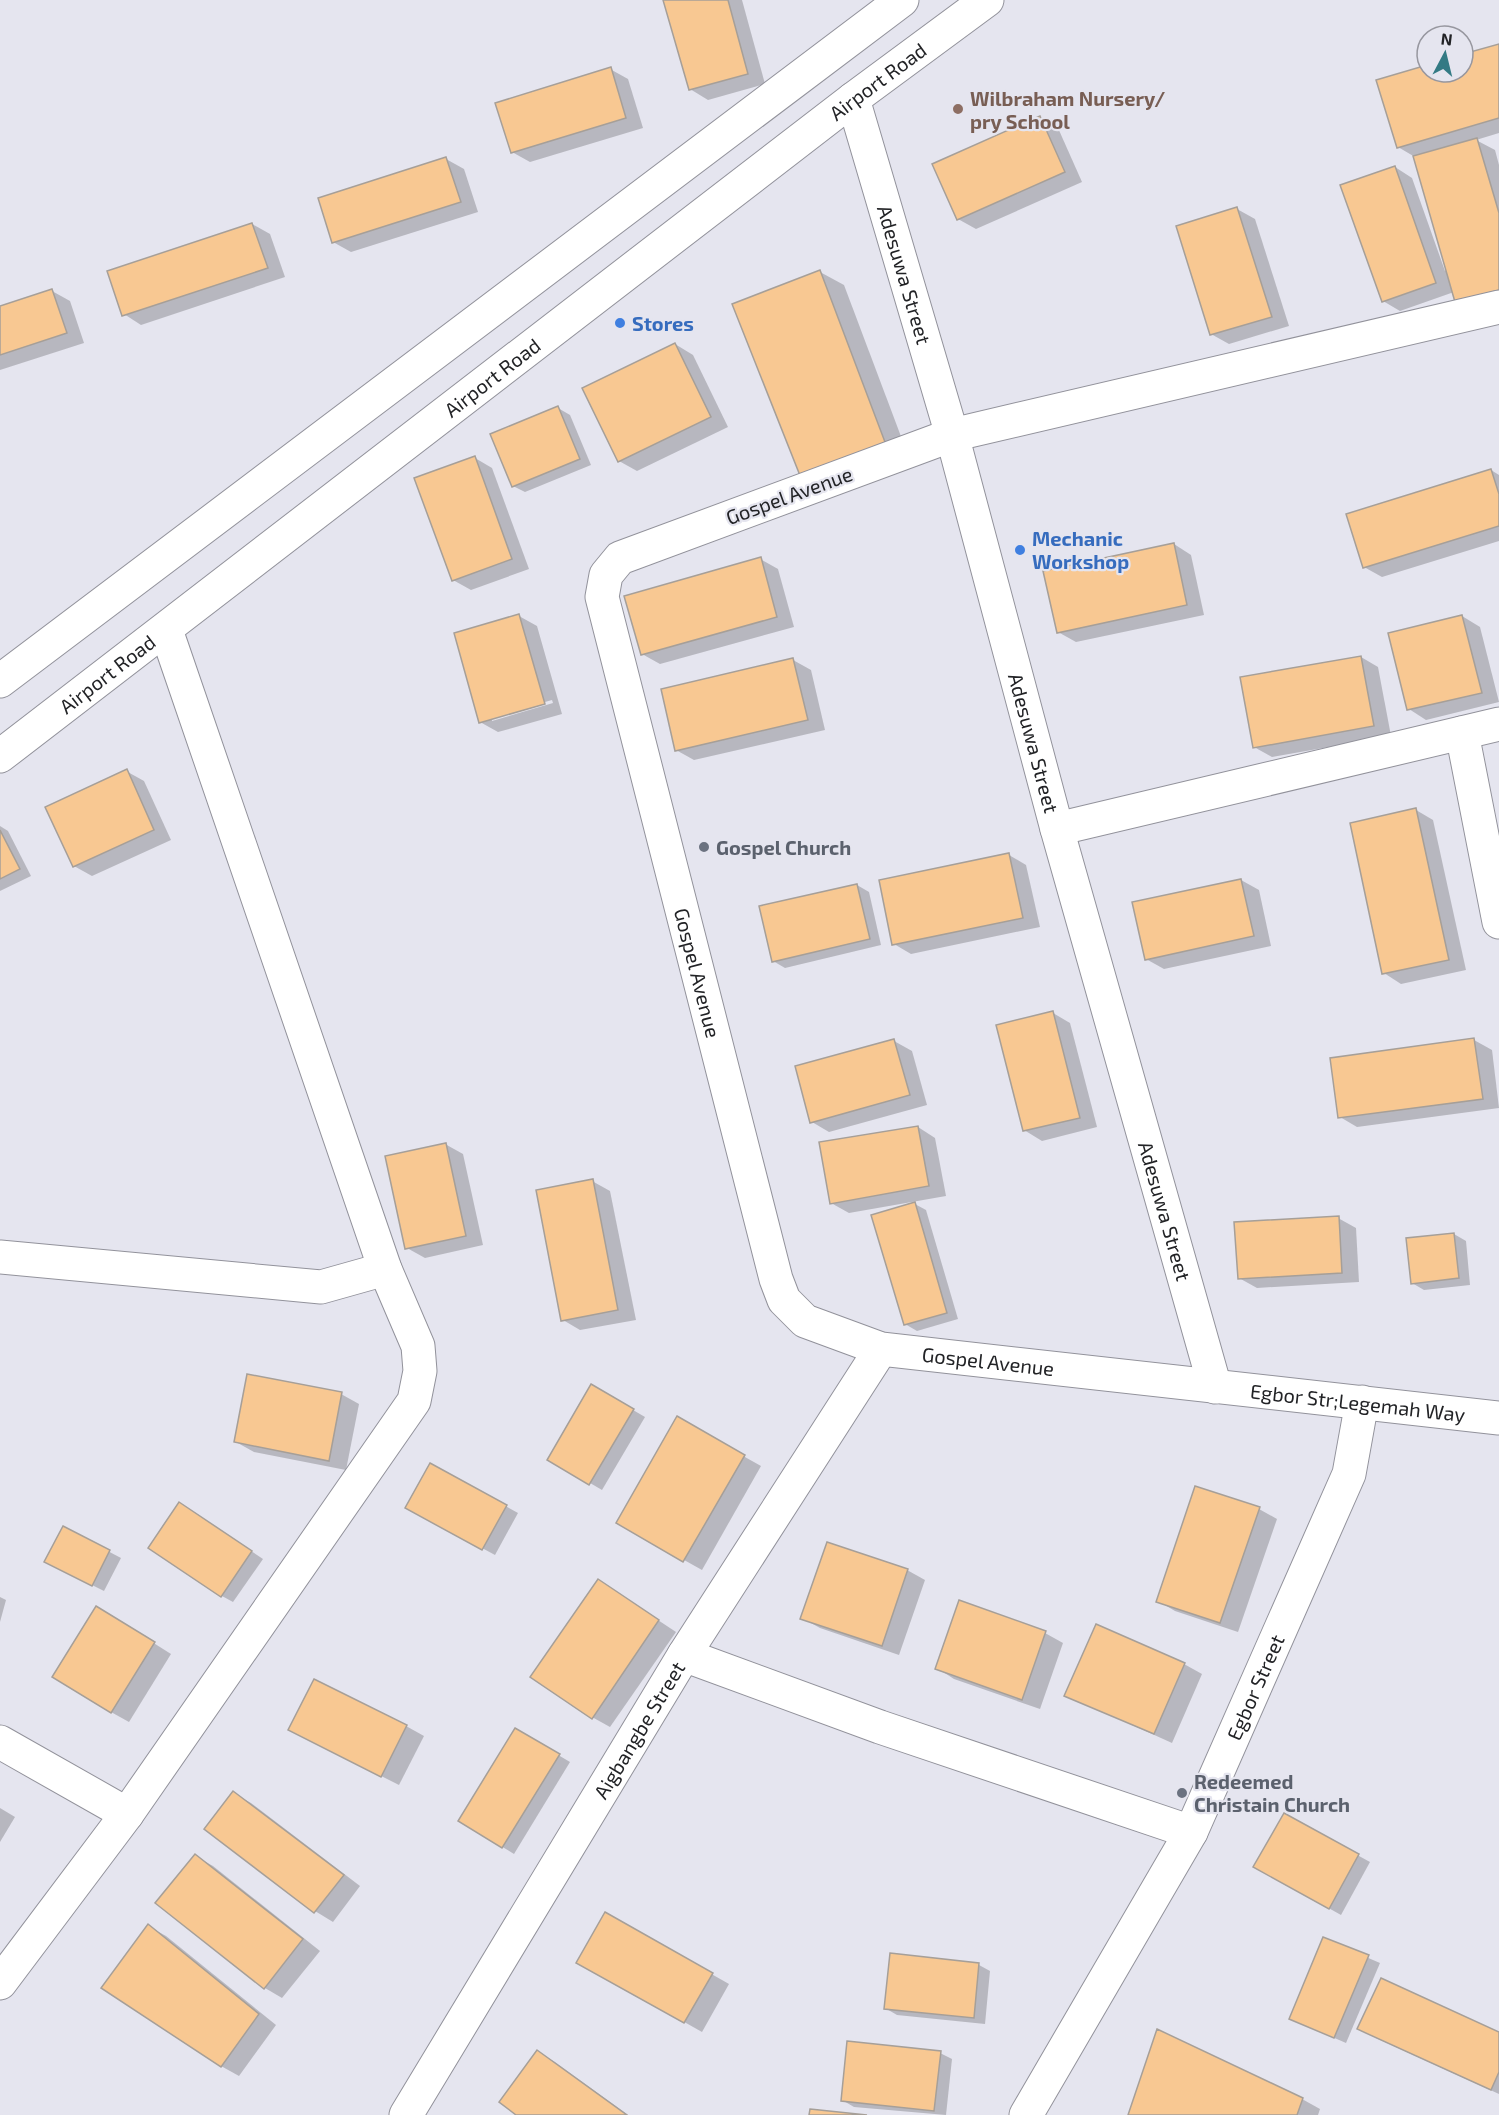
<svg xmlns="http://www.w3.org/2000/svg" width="1499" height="2115" viewBox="0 0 1499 2115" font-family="'Exo 2',sans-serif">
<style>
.shadow{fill:#0003;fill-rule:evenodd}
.building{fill:#f8c892;stroke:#a69f98;stroke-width:1.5}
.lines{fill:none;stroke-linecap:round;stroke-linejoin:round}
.minor-casing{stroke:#92929b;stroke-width:35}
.secondary-casing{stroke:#92929b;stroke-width:35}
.minor{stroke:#fff;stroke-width:33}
.secondary{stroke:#fff;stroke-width:33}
.education-dot{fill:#8d6e63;stroke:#e5e5ef;stroke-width:2}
.shop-dot{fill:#3f7fe0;stroke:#e5e5ef;stroke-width:2}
.worship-dot{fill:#6b7280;stroke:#e5e5ef;stroke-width:2}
.labels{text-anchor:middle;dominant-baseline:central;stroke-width:4.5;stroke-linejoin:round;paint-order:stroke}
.street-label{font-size:20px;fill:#222326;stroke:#e5e5ef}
.education-label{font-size:20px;font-weight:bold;fill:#785e54;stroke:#e5e5ef;text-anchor:start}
.shop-label{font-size:20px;font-weight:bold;fill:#366cbe;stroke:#e5e5ef;text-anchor:start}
.worship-label{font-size:20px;font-weight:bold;fill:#5b616d;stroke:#e5e5ef;text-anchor:start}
</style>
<rect width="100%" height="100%" fill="#e5e5ef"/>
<!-- shadow -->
<g class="shadow">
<path d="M665,0h77l23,84 -57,16 -18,-11z"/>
<path d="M1499,45v88l-23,7 19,10 4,15v139l-45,-12 -54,19 -17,-10 12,-134 17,11 33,93 3,-1 -33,-113 -17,-10 29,-81v6h36v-16z"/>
<path d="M610,69l18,10 15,49 -113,34 -18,-10z"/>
<path d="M1040,118l18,10 24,54 -106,47 -18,-10z"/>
<path d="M446,159l18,10 14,43 -127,40 -18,-10z"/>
<path d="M1237,209l18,10 34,107 -60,18 -18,-10z"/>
<path d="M252,224l18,10 15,43 -144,48 -17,-11z"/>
<path d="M820,272l24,13 67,178 -86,27z"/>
<path d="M52,291l18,10 14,42 -84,27v-63z"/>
<path d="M675,344l18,11 35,72 -91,44 -18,-10z"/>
<path d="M558,408l12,7 21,50 -66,27 -12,-6z"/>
<path d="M475,458l17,10 37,101 -58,21 -18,-10z"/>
<path d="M1491,470l8,5v66l-117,36 -18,-10z"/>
<path d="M1174,544l17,11 13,60 -128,27 -18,-10z"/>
<path d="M760,559l18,10 16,58 -134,37 -18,-10z"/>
<path d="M519,616l18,10 25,88 -64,18 -18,-10zM552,700l1,3 -61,18v-4z"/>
<path d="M1462,616l18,11 19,75 -73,18 -17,-11z"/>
<path d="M1361,657l17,10 13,69 -119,21 -18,-10z"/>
<path d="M793,660l18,10 14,60 -131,30 -18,-10z"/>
<path d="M126,771l18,10 27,59 -79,36 -18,-10z"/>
<path d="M1416,810l17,10 33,150 -65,14 -17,-11z"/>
<path d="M0,826l8,5 23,45 -31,15z"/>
<path d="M1009,855l17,10 14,62 -129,27 -17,-10z"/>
<path d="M1241,880l18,10 12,56 -107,23 -18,-10z"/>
<path d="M857,885l12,7 12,53 -96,23 -12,-7z"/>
<path d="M1053,1013l17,10 27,104 -55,14 -18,-11z"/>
<path d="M1474,1040l18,10 7,58 -142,19 -17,-10z"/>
<path d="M894,1041l18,10 15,54 -98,27 -17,-10z"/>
<path d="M918,1127l17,11 11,58 -97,17 -18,-10z"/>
<path d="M445,1144l18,10 20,91 -58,13 -18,-10z"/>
<path d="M592,1181l18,10 26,129 -56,10 -17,-10z"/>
<path d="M913,1203l13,7 32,109 -41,12 -12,-7z"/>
<path d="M1338,1218l18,10 3,54 -102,6 -18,-10z"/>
<path d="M1454,1234l12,7 4,44 -46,5 -12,-7z"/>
<path d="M592,1386l53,31 -43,73 -53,-31z"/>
<path d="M341,1394l18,10 -13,66 -92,-18 -18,-10z"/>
<path d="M677,1419l84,47 -59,104 -84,-47z"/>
<path d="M431,1465l87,48 -23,42 -76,-41z"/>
<path d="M1259,1509l18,10 -39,113 -63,-21 -17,-10z"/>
<path d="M191,1511l72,48 -30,43 -11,-6z"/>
<path d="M64,1528l57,30 -17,33 -46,-23z"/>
<path d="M907,1570l18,10 -26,75 -79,-27 -18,-10z"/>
<path d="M599,1581l77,51 -66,95 -18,-10z"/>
<path d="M0,1597l6,3 -6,22z"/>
<path d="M114,1618l57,36 -42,68 -18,-10z"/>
<path d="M1045,1633l18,10 -23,66 -86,-30 -17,-11z"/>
<path d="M1184,1664l18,10 -30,69 -106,-48z"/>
<path d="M406,1726l18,10 -25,49 -91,-46z"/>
<path d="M516,1730l54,32 -56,92 -54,-33z"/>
<path d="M233,1793l18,10 109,83 -27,36 -18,-11 -109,-83z"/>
<path d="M0,1808l15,9 -15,25z"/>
<path d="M1284,1815l86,47 -29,53 -86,-48z"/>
<path d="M195,1856l18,10 107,85 -38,47 -17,-10z"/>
<path d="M606,1914l123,70 -27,48 -124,-70z"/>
<path d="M148,1926l18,10 110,89 -37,51 -18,-10z"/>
<path d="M1324,1939l56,24 -34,80 -55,-24z"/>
<path d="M979,1965l11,6 -5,53 -88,-9 -12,-7z"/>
<path d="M1359,2028l140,6v60l-123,-56z"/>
<path d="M538,2052l17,10 73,53h-109z"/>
<path d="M940,2053l12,6 -6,56 -92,-8 -12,-7z"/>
<path d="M1302,2099l18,10 -2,6h-188z"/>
</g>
<!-- building -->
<g class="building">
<path d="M663,0h65l20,74 -59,16z"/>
<path d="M1499,44v74l-102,30 -21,-68 51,-15v7h36v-18z"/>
<path d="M611,67l15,51 -115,35 -16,-50z"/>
<path d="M1040,116l25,56 -108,48 -25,-56z"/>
<path d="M1477,138l22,75v77l-44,12 -42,-146z"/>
<path d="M446,157l15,45 -129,41 -14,-45z"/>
<path d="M1395,166l41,117 -54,19 -42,-117z"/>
<path d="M1237,207l35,110 -62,18 -34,-109z"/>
<path d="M252,223l16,45 -146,48 -15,-45z"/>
<path d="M820,270l68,180 -87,28 -69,-174z"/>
<path d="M52,289l15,44 -67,22v-49z"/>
<path d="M675,343l36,74 -93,45 -36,-74z"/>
<path d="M558,406l22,53 -68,28 -22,-53z"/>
<path d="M475,456l37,103 -60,22 -38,-103z"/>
<path d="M1491,469l8,25v32l-136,42 -17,-54z"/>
<path d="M1174,543l13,62 -130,28 -14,-62z"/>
<path d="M761,557l16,60 -136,38 -17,-59z"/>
<path d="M519,614l26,90 -66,19 -25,-90z"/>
<path d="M1462,615l20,78 -75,17 -19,-77z"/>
<path d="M1361,656l13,70 -121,22 -13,-71z"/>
<path d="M793,658l15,62 -133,31 -14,-62z"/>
<path d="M127,769l27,61 -81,37 -28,-60z"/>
<path d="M1416,808l33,152 -67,14 -32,-151z"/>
<path d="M0,830l20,39 -20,10z"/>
<path d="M1009,853l14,65 -131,27 -13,-65z"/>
<path d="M1241,879l13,57 -109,24 -13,-58z"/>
<path d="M857,884l13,55 -98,23 -13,-56z"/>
<path d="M1053,1011l27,107 -57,13 -27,-106z"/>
<path d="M1474,1038l9,61 -145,19 -8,-60z"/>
<path d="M894,1039l16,56 -100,28 -15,-57z"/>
<path d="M918,1126l11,60 -99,18 -11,-62z"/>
<path d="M446,1143l20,93 -61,13 -20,-93z"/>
<path d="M593,1179l25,131 -57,11 -25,-131z"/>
<path d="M915,1202l32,111 -43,12 -33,-110z"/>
<path d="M1339,1216l3,57 -104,6 -4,-57z"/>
<path d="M1454,1233l5,45 -48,6 -5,-46z"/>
<path d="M247,1374l95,18 -13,69 -95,-19z"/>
<path d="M591,1384l43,25 -45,76 -42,-25z"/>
<path d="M677,1416l68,39 -62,107 -67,-39z"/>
<path d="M430,1463l77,42 -25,45 -77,-42z"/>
<path d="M1195,1486l65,21 -40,116 -64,-21z"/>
<path d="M179,1502l73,49 -31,46 -73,-49z"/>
<path d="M63,1526l47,24 -18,36 -48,-24z"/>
<path d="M827,1542l81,27 -26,77 -82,-27z"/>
<path d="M598,1579l61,41 -67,99 -62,-42z"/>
<path d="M959,1600l87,31 -24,69 -87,-31z"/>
<path d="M96,1606l59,36 -44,71 -59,-36z"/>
<path d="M1096,1624l89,39 -31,71 -90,-38z"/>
<path d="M314,1679l93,46 -26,52 -93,-47z"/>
<path d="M515,1728l45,26 -58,94 -44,-27z"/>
<path d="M233,1791l111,84 -30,38 -110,-84z"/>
<path d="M1284,1813l75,41 -30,55 -76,-42z"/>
<path d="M195,1854l108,85 -39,50 -109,-86z"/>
<path d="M605,1912l108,61 -29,50 -108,-60z"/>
<path d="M148,1924l111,90 -38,53 -120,-79z"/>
<path d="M1323,1937l46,18 -35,83 -45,-19z"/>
<path d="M890,1953l89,10 -5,55 -90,-9z"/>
<path d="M1381,1978l118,54v40l-8,18 -134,-61z"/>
<path d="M1157,2029l146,69 -6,17h-169z"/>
<path d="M847,2041l94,10 -7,60 -93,-10z"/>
<path d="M537,2050l90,65h-111l-17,-13z"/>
<path d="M810,2109l57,6h-58z"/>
</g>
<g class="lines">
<!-- minor casing -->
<g class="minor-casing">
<g id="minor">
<path id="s1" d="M853,99l99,336 105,394 158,558"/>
<path id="s2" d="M1499,307l-547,128 -332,123 -14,17 -4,22 174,682 8,21 21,21 76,28 618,69"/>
<path d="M1462,733l37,189"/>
<path d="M1057,829l442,-105"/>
<path d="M0,1257l321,30 64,-18"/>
<path d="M684,1655l196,72 311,105"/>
<path d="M0,1742l127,72"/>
<path d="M0,1983l127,-169 287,-413 6,-30 -2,-25 -33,-77 -219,-639"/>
<path id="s3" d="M406,2115l278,-460 197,-306"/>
<path id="s4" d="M1026,2115l165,-283 158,-358 13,-72"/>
</g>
</g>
<!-- secondary casing -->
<g class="secondary-casing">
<g id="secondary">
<path d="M0,681l902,-681"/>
<path id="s5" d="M0,756l853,-657 134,-99"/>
</g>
</g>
<!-- minor -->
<use href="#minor" class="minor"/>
<!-- secondary -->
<use href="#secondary" class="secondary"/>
</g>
<!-- markers -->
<circle class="education-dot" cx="958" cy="109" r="6"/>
<g class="shop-dot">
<circle cx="620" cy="323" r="6"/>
<circle cx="1020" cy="550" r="6"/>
</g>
<g class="worship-dot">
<circle cx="704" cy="847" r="6"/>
<circle cx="1182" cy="1793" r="6"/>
</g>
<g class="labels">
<!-- street labels -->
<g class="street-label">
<text stroke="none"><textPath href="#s5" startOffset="1107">Airport Road</textPath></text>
<text stroke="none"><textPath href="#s1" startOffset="183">Adesuwa Street</textPath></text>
<text stroke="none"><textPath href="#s5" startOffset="621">Airport Road</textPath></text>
<text transform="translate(789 495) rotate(-20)">Gospel Avenue</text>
<text stroke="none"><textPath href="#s5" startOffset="135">Airport Road</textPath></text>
<text stroke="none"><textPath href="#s1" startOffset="669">Adesuwa Street</textPath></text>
<text stroke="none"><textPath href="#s2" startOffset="1348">Gospel Avenue</textPath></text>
<text stroke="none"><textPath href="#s1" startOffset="1155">Adesuwa Street</textPath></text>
<text stroke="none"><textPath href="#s2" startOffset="1905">Gospel Avenue</textPath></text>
<text stroke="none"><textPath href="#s2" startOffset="2277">Egbor Str;Legemah Way</textPath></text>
<text stroke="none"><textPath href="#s4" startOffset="486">Egbor Street</textPath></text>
<text stroke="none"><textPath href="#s3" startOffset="450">Aigbangbe Street</textPath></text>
</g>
<!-- education labels -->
<g class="education-label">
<text x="970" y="98">Wilbraham Nursery/<tspan x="970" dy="23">pry School</tspan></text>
</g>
<!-- shop labels -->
<g class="shop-label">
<text x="632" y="323">Stores</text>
<text x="1032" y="538">Mechanic<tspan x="1032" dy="23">Workshop</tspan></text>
</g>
<!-- worship labels -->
<g class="worship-label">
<text x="716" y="847">Gospel Church</text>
<text x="1194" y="1781">Redeemed<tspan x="1194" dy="23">Christain Church</tspan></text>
</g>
</g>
<!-- north arrow -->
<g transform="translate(1445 54) rotate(7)"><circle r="28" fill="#e5e5ef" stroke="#97979f" stroke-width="1.5"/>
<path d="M0-4.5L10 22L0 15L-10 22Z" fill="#337a84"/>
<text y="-9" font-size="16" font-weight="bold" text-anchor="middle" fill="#222326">N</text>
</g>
</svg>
